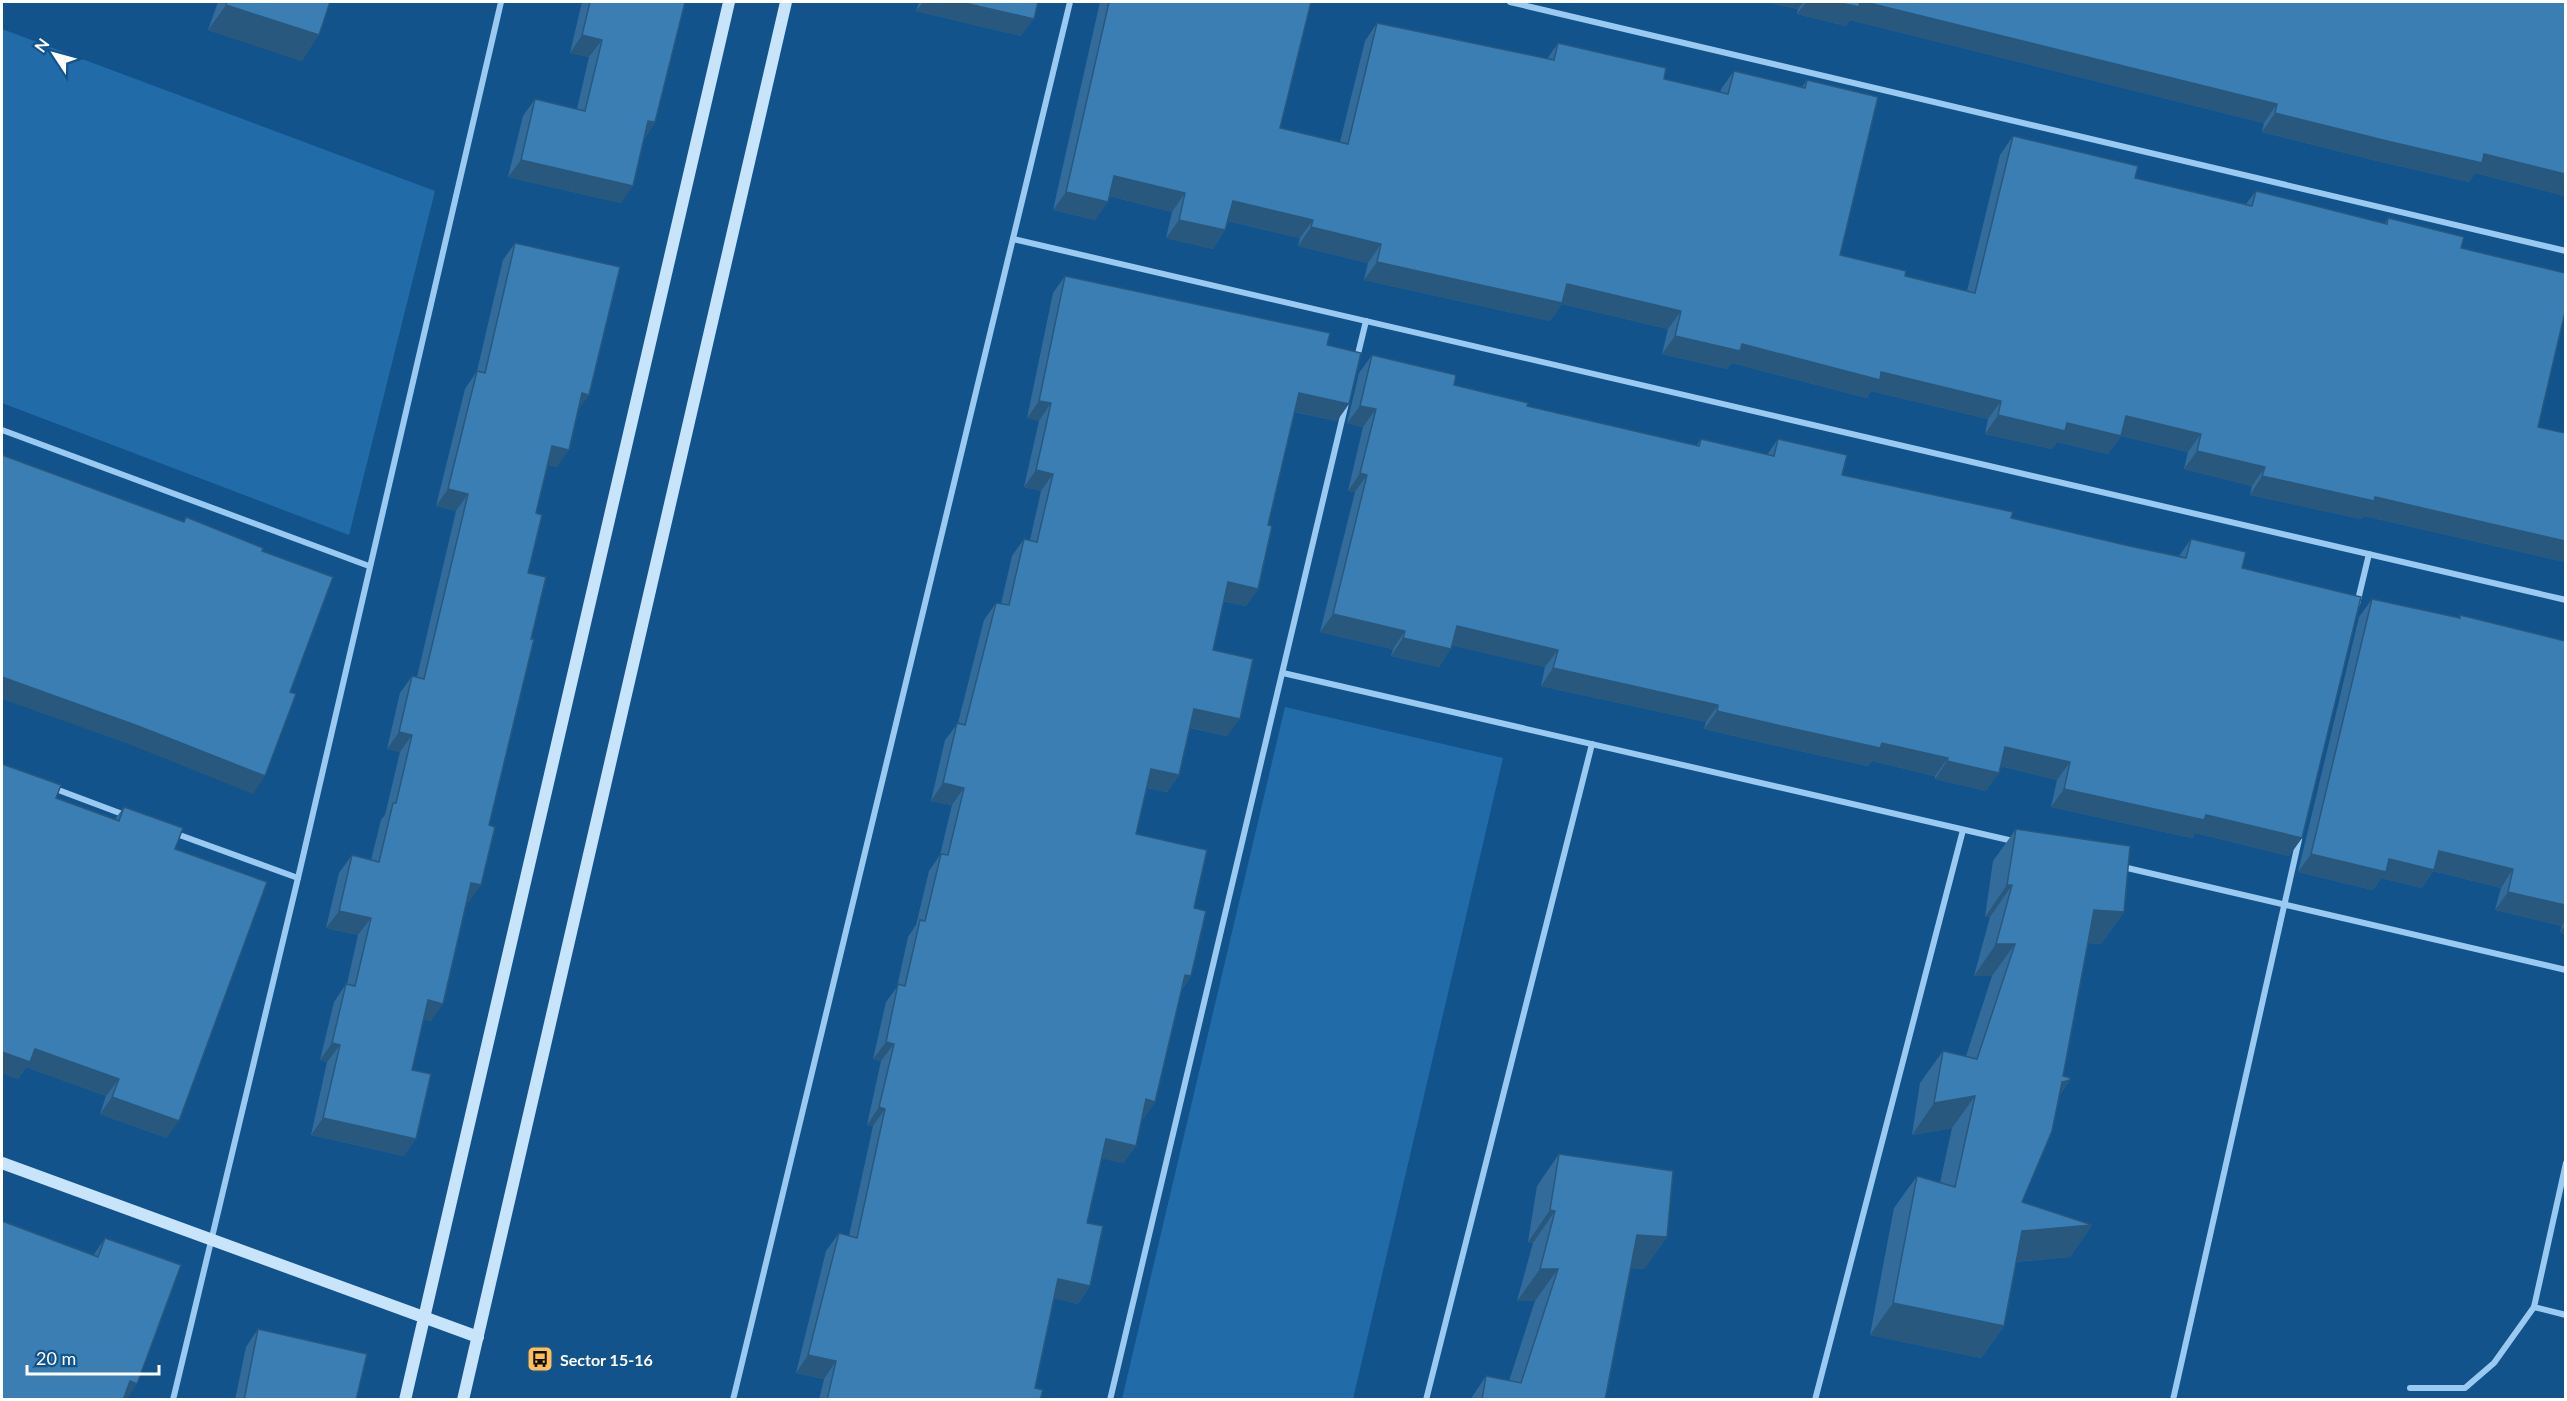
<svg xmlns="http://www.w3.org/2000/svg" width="2567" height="1401" viewBox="0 0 2567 1401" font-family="Lato,sans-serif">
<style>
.green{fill:#216ca8}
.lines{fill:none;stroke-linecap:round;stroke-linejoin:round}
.street{stroke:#9acaf1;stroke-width:6}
.secondary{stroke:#c8e4fb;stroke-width:12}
.wall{fill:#336c9b}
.shaded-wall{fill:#29587e}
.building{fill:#3b7eb4;stroke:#29587e;stroke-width:1.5}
.labels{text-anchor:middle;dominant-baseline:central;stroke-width:4.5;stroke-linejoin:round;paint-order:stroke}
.poi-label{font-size:16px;font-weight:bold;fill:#fff;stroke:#13538b;text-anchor:start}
</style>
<rect width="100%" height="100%" fill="#13538b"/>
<!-- green -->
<g class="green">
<path d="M2,29l433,162 -86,344 -347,-132z"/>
<path d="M1285,707l218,51 -150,641h-231z"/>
</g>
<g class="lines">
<!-- street -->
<g class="street">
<path d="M1510,2l1056,249"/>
<path d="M1013,239l1553,361"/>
<path d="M1357,358l9,-37"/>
<path d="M2,430l367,136"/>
<path d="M2357,604l12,-50"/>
<path d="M1283,673l730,168"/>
<path d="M53,788l72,27"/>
<path d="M174,833l124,45"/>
<path d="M2123,867l443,103"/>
<path d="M2566,1163l-32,144 32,8"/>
<path d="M2410,1388h55l29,-25 40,-56"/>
<path d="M173,1400l125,-522 203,-876"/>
<path d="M733,1400l337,-1398"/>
<path d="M1110,1400l236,-997"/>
<path d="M1426,1400l166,-656"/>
<path d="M1815,1400l148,-570"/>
<path d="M2173,1400l127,-565"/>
</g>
<!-- secondary -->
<g class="secondary">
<path d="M2,1163l476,174"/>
<path d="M405,1400l324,-1398"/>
<path d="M463,1400l323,-1398"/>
</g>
</g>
<!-- wall -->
<g class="wall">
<path d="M218,2h112l-28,59 -94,-31z"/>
<path d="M582,2h103l-30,120 -11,17 -23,64 -113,-26 15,-61 12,-17 42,10 12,-52 -19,-4z"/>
<path d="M919,2h119l-17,34 -105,-25z"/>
<path d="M1100,2h211l-31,126 60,14 25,-101 12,-18 170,36 11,-16 106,36 56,14 1,-4 13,-18 68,16 5,-7 33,175 65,21 62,15 33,-136 13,-19 122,42 111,26 10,-13 129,32 3,-5 73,30 77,179 27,6v129l-201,-46 -3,3 -111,-24 2,-9 -68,-17 4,-17 -67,-16 -13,18 -51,-12 -5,7 -67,-15 3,-15 -117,-28 -4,7 -135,-35 -5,6 -65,-15 6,-25 -106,-25 -12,17 -186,-41 4,-17 -70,-17 2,-8 -72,-17 -3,9 -12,19 -47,-11 6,-26 -63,-16 -14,24 -42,-10z"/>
<path d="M1766,2h799v194l-90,-23 -6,9 -92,-21 -115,-29 2,-9 -414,-103 -4,6 -49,-12 1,-5z"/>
<path d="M515,243l62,169 -20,55 -9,-2 -12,48 -8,60 -59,329h-2l-36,119 -8,-2 -11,51 -8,86 -93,-21 16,-73 -7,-2 14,-58 12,-18h1l11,-49 -32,-7 13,-55 13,-18 19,5 10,-40 4,-5 15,-63 -13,-3 13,-56 12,-17 5,1 39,-166 -20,-5 29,-117 12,-18 26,-111z"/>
<path d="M1065,276l262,69 10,76 -43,-9 -26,113 -10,64 -12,17 -23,-5 -10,49 14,86 -37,-8 -11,47 -12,17 -20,-4 -11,46 58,74 -3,68 -10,15 -26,111 -12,17h-2l-5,27 -13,17 -21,-5 -15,65 3,63 -12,18 -24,-6 -19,90 5,12h-221l5,-21 -28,-6 30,-122 13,-18 10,3 24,-110 -6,-1 14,-64 -8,-2 13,-57 11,-15 11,-50 8,-12 13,-54 11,-16 12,-50 -21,-4 14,-61 13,-17 26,-103 12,-17 5,1 11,-48 12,-17 6,1 11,-49 -17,-4 15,-66 -12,-3 26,-125z"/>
<path d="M1372,355l82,30 73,21 169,40 5,-7 66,16 11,-16 64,36 169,43 114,27 54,11 12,-17 51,29 60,270 -13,18 -94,-23 -3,5 -141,-31 6,-27 -57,-14 -14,25 -51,-12v-3l-63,-15 -4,5 -104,-23 -60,-14 2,-7 -165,-36 4,-19 -93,-22 -13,22 -48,-11 2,-7 -73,-17 35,-140 -7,-1 15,-64 -16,-4 12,-50z"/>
<path d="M2372,599l86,19 2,-3 105,26v293l-5,-2 2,-6 -67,-16 6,-22 -68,-17 -11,17 -41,-10 -8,12 -75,-18 61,-255z"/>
<path d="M2,764l54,34 59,21 9,-12 51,42 -8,289 -67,-24 6,-18 -80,-29 -8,12 -16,-6z"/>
<path d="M2016,829l108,83 -23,32 -13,-1 -25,133 7,4 -11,16 -37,106 70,23 -22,32 -54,5 -12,64 -23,32 -111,-23 24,-127 23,-32 23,7 12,-55 -40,7 8,-52 23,-32 23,5 26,-80h-18l16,-59h-5l8,-56z"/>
<path d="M1559,1154l108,83 -23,32 -13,-1 -26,132h-135l16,-24 23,5 26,-80h-18l16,-58 -5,-1 9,-56z"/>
<path d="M105,1238l21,162 -33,-144z"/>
<path d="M258,1329l98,71h-121l11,-53z"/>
</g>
<!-- shaded-wall -->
<g class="shaded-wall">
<path d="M923,2h37l74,17 -13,17 -105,-25z"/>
<path d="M1766,2h38l-6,7z"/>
<path d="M1806,2h59l412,102 -13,19 -414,-103 -4,6 -49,-12z"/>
<path d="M226,5l93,30 -17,26 -94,-31z"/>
<path d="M582,35l20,5 -13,17 -19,-4z"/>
<path d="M2275,113l209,41 81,20v22l-90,-23 -6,9 -92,-21 -115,-29z"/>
<path d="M648,121l7,1 -12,18z"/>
<path d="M521,160l112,26 -12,17 -113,-26z"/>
<path d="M1114,176l71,17 -13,19 -71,-18z"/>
<path d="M1066,192l42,10 -13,18 -42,-10z"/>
<path d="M1233,201l80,19 -13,18 -80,-19z"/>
<path d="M1179,220l46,10 -12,19 -47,-11z"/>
<path d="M1311,227l70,17 -13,19 -70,-17z"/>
<path d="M1377,262l190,22 114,27 -13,18 -106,-25 -12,17 -186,-41z"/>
<path d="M1675,336l67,8 139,28 120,29 -13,18 -117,-28 -4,7 -135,-35 -5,6 -65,-15z"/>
<path d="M582,393l7,2 -12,17z"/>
<path d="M1299,393l50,11 -12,17 -51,-11z"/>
<path d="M1039,401l12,2 -12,18 -12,-3z"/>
<path d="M1360,406l16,3 -13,18 -16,-4z"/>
<path d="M1998,415l69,8 59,-7 75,18 -13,18 -67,-16 -13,18 -51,-12 -5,7 -67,-15z"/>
<path d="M552,446l17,4 -12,17 -17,-4z"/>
<path d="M2197,451l68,16 -13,19 -68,-17z"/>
<path d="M1036,470l17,4 -12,17 -17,-4z"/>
<path d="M1360,473l7,2 -12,17 -7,-1z"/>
<path d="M2262,476l113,21 190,44v21l-201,-46 -3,3 -111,-24z"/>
<path d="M448,489l20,5 -12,17 -20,-5z"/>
<path d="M1228,582l30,7 -12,17 -31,-7z"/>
<path d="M1333,614l72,17 -12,18 -73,-17z"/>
<path d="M1457,626l101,24 -13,17 -101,-23z"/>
<path d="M1403,638l48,11 -12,18 -48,-11z"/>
<path d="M1553,668l165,37 -12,17 -165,-36z"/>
<path d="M2,677l136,49 127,50 -12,18 -127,-51 -124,-44z"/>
<path d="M1194,709l46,10 -13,17 -45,-10z"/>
<path d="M1717,711l165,32 66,15 -13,18 -63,-15 -4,5 -104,-23 -60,-14z"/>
<path d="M399,732l13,3 -12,17 -13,-3z"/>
<path d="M2005,747l65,15 -13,18 -64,-16z"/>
<path d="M1947,761l52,12 -13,18 -51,-12z"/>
<path d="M1151,769l28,6 -12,17 -28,-6z"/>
<path d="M943,783l21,5 -12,17 -21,-4z"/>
<path d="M2064,789l142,26 96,23 -13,18 -94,-23 -3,5 -141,-31z"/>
<path d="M2439,851l74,18 -12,19 -68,-17 -11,17 -41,-10 -8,12 -75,-18 13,-18 78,5z"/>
<path d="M471,883l10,2 -12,17 -10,-2z"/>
<path d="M2007,885h5l-22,32h-5z"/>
<path d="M2508,892l57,13v16l-3,5 -67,-16z"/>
<path d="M2094,910l30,2 -23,32 -29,-2z"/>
<path d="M339,911l32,7 -13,17 -32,-7z"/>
<path d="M2565,925v9l-5,-2z"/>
<path d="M1996,944h19l-23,32h-18z"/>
<path d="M1185,975l6,1 -12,17z"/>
<path d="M428,1000l15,4 -12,17 -15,-3z"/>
<path d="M886,1042l8,2 -13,17 -8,-2z"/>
<path d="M332,1043l8,2 -13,17 -7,-2z"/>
<path d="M35,1049l84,30 -13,17 -80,-29 -8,12 -16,-6v-21z"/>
<path d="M2070,1080l-23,32 15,-30z"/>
<path d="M1975,1096l-23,32 -40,7 22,-32z"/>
<path d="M112,1097l67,24 -12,17 -67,-24z"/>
<path d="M1146,1099l9,3 -12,17 -10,-2z"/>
<path d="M879,1107l6,2 -12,17 -6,-1z"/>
<path d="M323,1118l93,21 -12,17 -93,-21z"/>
<path d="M1106,1139l30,7 -13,17 -29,-6z"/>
<path d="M1550,1210l5,1 -22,32 -5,-1z"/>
<path d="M2092,1225l-22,32 -70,6 22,-32z"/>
<path d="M1637,1235l30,2 -23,32 -29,-2z"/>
<path d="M1540,1269h18l-23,32h-18z"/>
<path d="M1058,1279l32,7 -12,18 -32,-7z"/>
<path d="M1893,1303l111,23 -23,32 -111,-23z"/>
<path d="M808,1355l28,6 -12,18 -28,-6z"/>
<path d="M130,1381l7,3 -11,16h-9z"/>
</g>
<!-- building -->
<g class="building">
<path d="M227,2h103l-11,33 -93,-30z"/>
<path d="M590,2h95l-30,120 -7,-1 -15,65 -112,-26 14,-61 50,12 17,-71 -20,-5z"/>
<path d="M960,2h78l-4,17z"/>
<path d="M1109,2h202l-31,126 68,16 29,-121 177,37 4,-17 108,25 -2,11 64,15 6,-23 71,17 2,-8 71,17 -38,158 66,16 -1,5 70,17 38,-157 125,30 -3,12 117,28 4,-15 131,33 1,-6 76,19 -3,11 104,25v39l-27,115 27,6v108l-190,-44 -1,4 -112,-25 3,-9 -68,-16 4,-17 -75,-18 -5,20 -54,-13 -2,8 -67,-16 3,-14 -120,-29 -1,8 -138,-36 -2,7 -65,-15 6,-25 -114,-27 -5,19 -185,-41 4,-18 -70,-17 2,-7 -80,-19 -8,29 -46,-10 6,-27 -71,-17 -6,26 -42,-10z"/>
<path d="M1836,2h24l-1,5z"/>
<path d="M1865,2h700v172l-81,-20 -2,9 -91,-21 -116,-29 2,-9z"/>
<path d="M515,243l105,24 -31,128 -7,-2 -13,57 -17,-4 -16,67 6,2 -14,58 18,4 -15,62h3l-45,186 6,2 -14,58 -10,-2 -28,121 -15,-4 -16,70 19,4 -15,65 -93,-21 17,-73 -8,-2 14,-59 9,2 16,-68 -32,-7 13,-56 27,7 14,-59h3l16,-68 -13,-3 13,-56 12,3 44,-185 -20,-5 29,-118 8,2z"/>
<path d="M1065,276l265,57 -3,12 34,8 -12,51 -50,-11 -31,132 4,1 -14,63 -30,-7 -15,68 40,9 -13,60 -46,-10 -15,66 -28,-6 -15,65 71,16 -13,58 12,3 -15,65 -6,-1 -30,127 -9,-3 -10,47 -30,-7 -19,84 16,3 -13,60 -32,-7 -23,109 8,2 -3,10h-213l9,-39 -28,-6 31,-122 18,5 28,-129 -6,-2 15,-63 -8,-2 12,-58 7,2 15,-66 5,1 16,-67 7,1 16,-67 -21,-5 14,-60 8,2 31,-122 13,2 15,-66 13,3 16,-68 -17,-4 15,-67 -12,-2z"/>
<path d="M1372,355l84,20 -2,10 74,18 -1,3 172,40 2,-7 73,17 4,-17 69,16 -5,20 171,37 -2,6 114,27 61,13 5,-19 55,13 -4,16 119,29 -59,241 -96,-23 -2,5 -140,-31 6,-27 -65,-15 -6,26 -52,-12 1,-3 -66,-15 -2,5 -103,-23 -60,-14 1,-6 -165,-37 5,-18 -101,-24 -6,23 -48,-11 2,-7 -72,-17 34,-139 -7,-2 16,-64 -16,-3z"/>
<path d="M2,455l182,67 2,-5 77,31 -1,3 71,26 -43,115 6,2 -31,82 -127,-50 -136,-49z"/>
<path d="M2372,599l88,19v-3l105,26v264l-57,-13 5,-23 -74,-18 -5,19 -45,-11 -3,13 -75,-18z"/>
<path d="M2,764l59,21 -5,13 63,23 5,-14 59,21 -8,21 92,33 -88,239 -67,-24 7,-18 -84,-30 -5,13 -28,-10z"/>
<path d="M2016,829l114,17 -6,66 -30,-2 -31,166 7,2v2l-8,2 -10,49 -30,71 70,23 -70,6 -18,95 -111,-23 24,-127 38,11 20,-91 -41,7 9,-52 34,8 38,-115h-19l16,-59h-5z"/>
<path d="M1559,1154l114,17 -6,66 -30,-2 -32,165h-123l4,-24 35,7 37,-114h-18l15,-58 -5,-1z"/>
<path d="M2,1221l96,36 7,-19 76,27 -44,119 -7,-3 -7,19h-121z"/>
<path d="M258,1329l109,25 -11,46h-112z"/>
</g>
<!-- icons -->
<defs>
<g id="bus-square" transform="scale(1.35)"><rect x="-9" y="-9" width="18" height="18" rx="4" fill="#ffbe59" stroke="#13538b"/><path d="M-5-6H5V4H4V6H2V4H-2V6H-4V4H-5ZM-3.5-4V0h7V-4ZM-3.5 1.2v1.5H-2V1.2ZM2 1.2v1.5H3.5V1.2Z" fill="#111"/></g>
</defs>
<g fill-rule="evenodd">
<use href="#bus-square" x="540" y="1359"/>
</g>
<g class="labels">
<!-- poi labels -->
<g class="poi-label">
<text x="560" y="1359">Sector 15-16</text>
</g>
</g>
<!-- border -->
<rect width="2567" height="1401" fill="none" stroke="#ffffff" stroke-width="6"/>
<!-- north arrow -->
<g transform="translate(54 54) rotate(306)" stroke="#13538b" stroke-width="4.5" paint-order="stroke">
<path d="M0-4.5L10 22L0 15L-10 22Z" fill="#ffffff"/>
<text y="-9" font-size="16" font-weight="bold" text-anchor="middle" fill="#ffffff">N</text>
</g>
<!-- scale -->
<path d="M27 1365v9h132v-9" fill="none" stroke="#ffffff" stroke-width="3"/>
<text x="36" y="1365" font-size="18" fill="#ffffff" stroke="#13538b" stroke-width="4.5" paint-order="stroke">20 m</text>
</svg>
